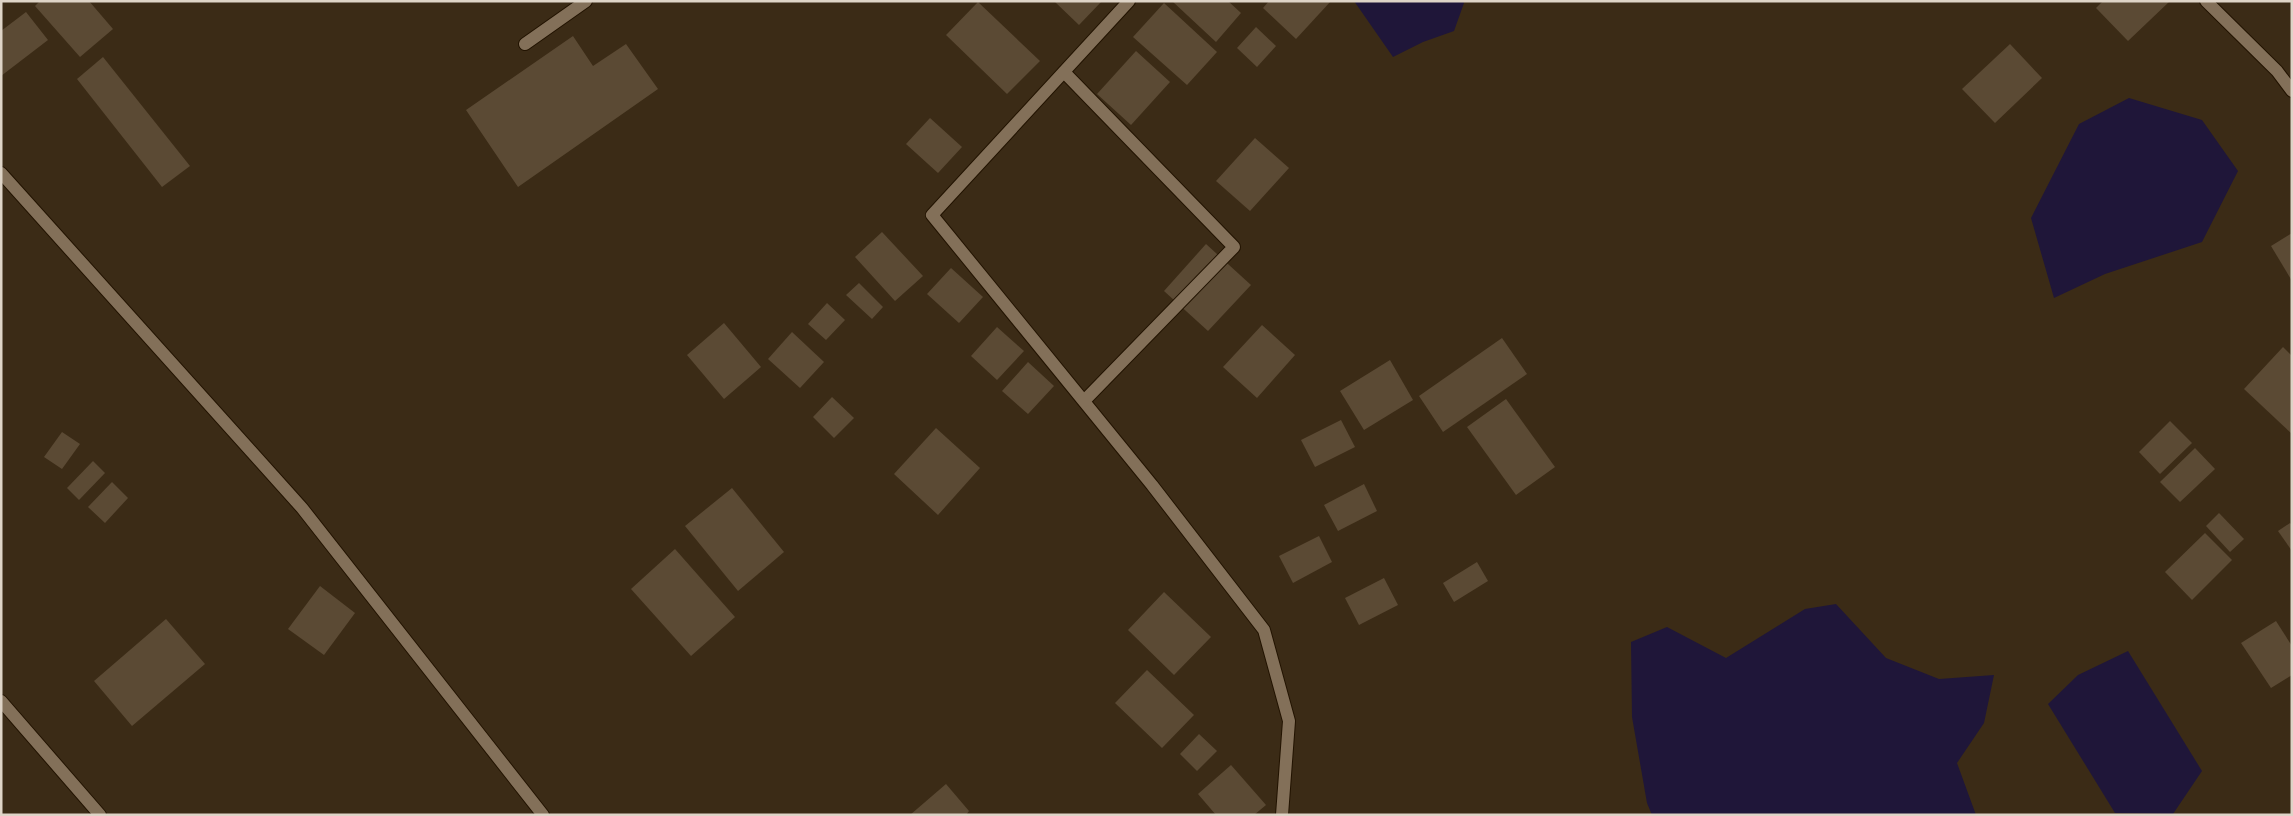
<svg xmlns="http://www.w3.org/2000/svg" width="2293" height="816" viewBox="0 0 2293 816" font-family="Spectral,serif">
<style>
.water{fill:#1f1639}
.building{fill:#5b4a34}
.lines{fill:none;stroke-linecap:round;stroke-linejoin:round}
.street-casing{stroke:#221301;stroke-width:14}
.street{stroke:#837059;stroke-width:12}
</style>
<rect width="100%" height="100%" fill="#3b2b16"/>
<!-- water -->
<g class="water">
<path d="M1354,1h109l1,2 -10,28 -31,11 -30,15z"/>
<path d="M2129,98l73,22 36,51 -36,71 -97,32 -51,24 -23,-80 48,-94z"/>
<path d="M1836,604l50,54 53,21 55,-4 -10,48 -27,40 19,52h-324l-5,-12 -15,-86 -1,-75 36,-15 59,31 79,-49z"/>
<path d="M2128,651l74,120 -29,43 -58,-1 -67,-109 30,-29z"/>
</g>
<!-- building -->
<g class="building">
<path d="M40,1h49l24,28 -33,28 -45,-51z"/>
<path d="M1054,1h48l-23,24z"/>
<path d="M1172,1h56l13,12 -25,29z"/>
<path d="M1269,1h62l-35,38 -33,-31z"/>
<path d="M2103,1h67l-42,40 -32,-33z"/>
<path d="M978,2l62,59 -33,33 -61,-59z"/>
<path d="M1164,3l53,49 -30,33 -54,-48z"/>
<path d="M26,12l22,28 -47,36v-45z"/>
<path d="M1256,27l20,19 -19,21 -20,-19z"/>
<path d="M573,36l20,30 33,-22 32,45 -140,98 -52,-77z"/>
<path d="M2010,44l32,34 -47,45 -33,-34z"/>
<path d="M1136,51l34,31 -39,43 -34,-31z"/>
<path d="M103,57l87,109 -28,21 -85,-108z"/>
<path d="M930,118l32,29 -24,26 -32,-29z"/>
<path d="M1255,138l34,30 -39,43 -34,-30z"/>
<path d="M882,232l41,44 -28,25 -40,-44z"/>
<path d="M2292,233v48l-21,-35z"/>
<path d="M1206,244l45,41 -43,46 -44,-40z"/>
<path d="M951,268l32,29 -24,26 -32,-29z"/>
<path d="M859,283l24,24 -11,12 -26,-24z"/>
<path d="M827,303l18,17 -19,20 -18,-16z"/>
<path d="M724,323l37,44 -37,32 -37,-44z"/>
<path d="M1262,325l33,30 -38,43 -34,-31z"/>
<path d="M997,327l27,24 -27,29 -26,-24z"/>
<path d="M792,332l32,30 -24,26 -32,-29z"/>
<path d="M1502,338l25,36 -84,58 -24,-36z"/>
<path d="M2283,347l9,9v78l-48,-45z"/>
<path d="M1390,360l23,40 -49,30 -24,-39z"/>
<path d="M1028,362l26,24 -26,28 -26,-23z"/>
<path d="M832,397l22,21 -20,20 -21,-21z"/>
<path d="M1506,399l49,68 -39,28 -49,-68z"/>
<path d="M1341,420l14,27 -40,20 -14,-27z"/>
<path d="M2170,421l22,22 -32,31 -21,-22z"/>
<path d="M936,428l44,40 -42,47 -44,-41z"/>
<path d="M62,432l18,12 -18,25 -18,-12z"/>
<path d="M2195,448l20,21 -35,33 -20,-20z"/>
<path d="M93,461l12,12 -26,27 -12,-12z"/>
<path d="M112,482l16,16 -23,25 -17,-16z"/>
<path d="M1364,484l13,27 -39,20 -14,-26z"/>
<path d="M732,488l52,64 -46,39 -53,-65z"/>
<path d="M2219,513l25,26 -14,13 -24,-26z"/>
<path d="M2290,523l2,2v26l-14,-20z"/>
<path d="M2205,533l27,27 -40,40 -27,-28z"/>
<path d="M1319,536l13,26 -39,21 -14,-27z"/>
<path d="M675,549l60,68 -44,39 -60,-67z"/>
<path d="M1477,562l11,19 -34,21 -11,-19z"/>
<path d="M1384,578l14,27 -39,20 -14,-27z"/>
<path d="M320,586l35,27 -31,42 -36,-26z"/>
<path d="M1164,592l47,45 -37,38 -46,-45z"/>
<path d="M166,619l39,45 -73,62 -38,-45z"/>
<path d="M2276,621l16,25v29l-21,13 -30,-45z"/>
<path d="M1147,670l47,45 -32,33 -47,-45z"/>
<path d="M1199,734l18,17 -20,20 -17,-17z"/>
<path d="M1231,765l35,40 -12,10h-38l-18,-21z"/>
<path d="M946,784l23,27 -3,4h-56z"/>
</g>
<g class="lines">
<!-- street casing -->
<g class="street-casing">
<g id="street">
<path d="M1129,1l-197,214 220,270 112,145 25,91 -7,94"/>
<path d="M2206,1l71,70 15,20"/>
<path d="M525,44l61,-43"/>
<path d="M1064,72l170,175 -150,154"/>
<path d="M1,173l301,335 241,307"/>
<path d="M1,701l99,114"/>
</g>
</g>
<!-- street -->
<use href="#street" class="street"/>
</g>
<!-- border -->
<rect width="2293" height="816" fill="none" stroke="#ded4c7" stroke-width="5"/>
</svg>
